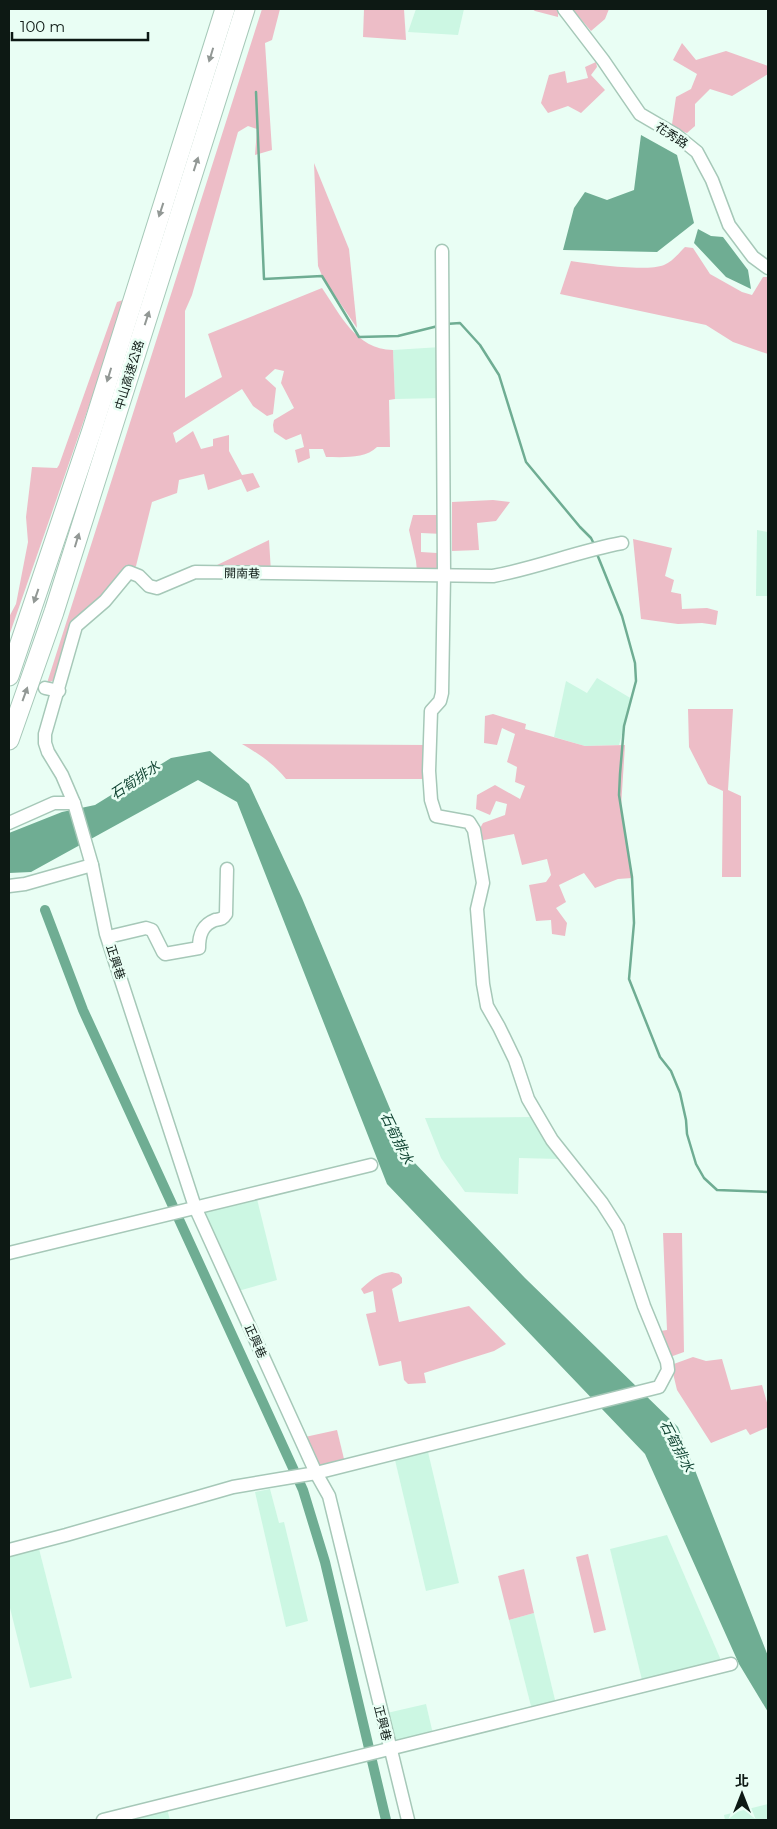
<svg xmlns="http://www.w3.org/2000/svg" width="777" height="1829" viewBox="0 0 777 1829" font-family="Montserrat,'Noto Sans TC',sans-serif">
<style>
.built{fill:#ccf7e3}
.green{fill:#edbdc7}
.water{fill:#6fad93}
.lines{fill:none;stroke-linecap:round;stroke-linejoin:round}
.stream{stroke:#6fad93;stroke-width:2.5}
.canal{stroke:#6fad93;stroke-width:10}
.minor-casing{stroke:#a6c8b8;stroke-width:15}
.highway-casing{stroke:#a6c8b8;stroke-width:21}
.minor{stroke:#fff;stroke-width:12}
.highway{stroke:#fff;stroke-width:19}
.oneway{fill:#929895}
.labels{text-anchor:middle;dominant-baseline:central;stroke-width:5;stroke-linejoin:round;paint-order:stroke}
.street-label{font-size:12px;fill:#0d1914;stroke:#e9fef4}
.water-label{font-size:14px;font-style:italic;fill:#114533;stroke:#e9fef4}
</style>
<rect width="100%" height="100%" fill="#e9fef4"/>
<!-- built -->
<g class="built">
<path d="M416,9h48l-6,26 -50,-3z"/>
<path d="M441,347l1,51 -47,1 -2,-49z"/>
<path d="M757,530l11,2v64h-12z"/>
<path d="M597,678l35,21 -13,46 -34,1 -31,-9 12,-56 21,12z"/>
<path d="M534,1117l25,42 -40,-1 -1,36 -53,-2 -24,-34 -16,-40z"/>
<path d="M256,1195l21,85 -39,11 -35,-82z"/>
<path d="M428,1452l31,131 -33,8 -31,-131z"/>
<path d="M270,1489l9,34 5,-1 24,99 -22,6 -31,-135z"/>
<path d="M667,1535l56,130 -80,19 -33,-135z"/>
<path d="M38,1545l34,133 -42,10 -21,-84v-52z"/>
<path d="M534,1613l22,91 -24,6 -23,-90z"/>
<path d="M426,1704l7,30 -39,9 -7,-30z"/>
<path d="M768,1804v16h-43l-1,-5z"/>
<path d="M167,1809l3,11h-31l-1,-4z"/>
</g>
<!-- green -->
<g class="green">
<path d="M262,9h18l-8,31 -7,3 7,107 -17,5 2,-26 -9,-3 -10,6 -46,163 -7,16v87l37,-21 -14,-43 114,-46c19,27 33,61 71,62l2,49 -6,1 1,47h-13c-12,12 -34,10 -51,10l-3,-8h-14l1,9 -12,5 -3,-13 9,-3 -3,-13 -15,6 -12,-8 -1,-7 1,-5 20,-12 -13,-25 3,-12 -9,-2 -10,9 11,10 -3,26 -6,2 -14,-10 -11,-17 -69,44 3,10 17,-12 8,18 12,-3v-7l16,-4v16l13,24 11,-2 7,14 -13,5 -6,-13 -33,11 -4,-16 -25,6 -2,13 -25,9 -16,64 -20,24 -40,37 -16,51 -13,5z"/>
<path d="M364,9h40l2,31 -43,-3z"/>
<path d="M532,9h26v8l-23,-6z"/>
<path d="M572,9h37l-4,10 -14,12z"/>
<path d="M682,43l14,17 30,-9 42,15v8l-36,22 -22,-7 -15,15v22l-8,7 -8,-3 -8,1 5,-34 15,-8 6,-15 -24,-14z"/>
<path d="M596,62l1,5 -6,8 14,15 -24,23 -13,-7 -20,7 -7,-10 8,-28 16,-4 2,12 21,-5 -3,-11z"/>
<path d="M314,163l35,86 8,79 -34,-50 -5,-12z"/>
<path d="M685,247l8,1 17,26 32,18 10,3 11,-18h5v77l-35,-12 -27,-17 -146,-31 11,-33c21,3 75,11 93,4 8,-3 15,-12 21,-18z"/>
<path d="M126,299l-117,337v-19l7,-13 12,-62 -2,-25 6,-50 25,1 2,-3 58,-163z"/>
<path d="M493,500l17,2 -14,19 -19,2 2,27 -27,1v-49z"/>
<path d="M413,515h31l-1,19 -22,-1v19l16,1 1,-12 5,28 -26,3 -1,-11 -7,-31z"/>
<path d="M633,539l39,9 -7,28 9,4 -3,12 10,2 1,15 25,-1 11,3 -2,14 -14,-2 -24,1 -37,-5z"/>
<path d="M269,540l2,32 -58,-2 2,-4z"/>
<path d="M688,709h45l-5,81 13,6v81h-19l1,-86 -15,-7 -19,-37z"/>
<path d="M493,714l33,10 -1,5 60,17 40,-1 -4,62 11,71 -14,1 -23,9 -11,-15 -25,12 7,17 -10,6 11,15 -2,13 -13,-2 -1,-14 -15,1 -7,-36 17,-3 5,-7 -4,-16 -25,6 -8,-31 -35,7v-11l4,-7 22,-8 2,-11 -11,-3 -6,14 -14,-6 1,-14 18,-10 25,14 5,-13 -10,-4 2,-15 -10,-5 8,-28 -13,-6 -5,17 -13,-2 1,-27z"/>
<path d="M242,744l187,1 -2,34h-141c-12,-15 -27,-25 -44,-35z"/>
<path d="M663,1233h19l2,119 -14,5 -10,-26 7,-1z"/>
<path d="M392,1272l7,2 3,4v5l-10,6 7,33 70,-16 37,38 -12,7 -70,22 2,10 -18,1 -4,-4 -3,-19 -22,5 -13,-52 10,-2 -3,-21 -9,3 -3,-5c10,-9 17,-16 31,-17z"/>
<path d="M693,1357l13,4 16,-2 9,31 31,-5 6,21v21l-18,8 -4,-6 -35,14 -34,-53 -6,-25z"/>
<path d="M337,1430l7,29 -25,7 -14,-29z"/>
<path d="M588,1554l18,76 -12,3 -18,-76z"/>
<path d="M524,1569l10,44 -25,7 -11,-44z"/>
</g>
<!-- water -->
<g class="water">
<path d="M641,135l36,20 17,68 -37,29 -94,-2 11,-42 11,-16 22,8 27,-10z"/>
<path d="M698,229l13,7 12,1 25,33 3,19 -25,-12 -32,-34z"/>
<path d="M210,751l39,33 53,114 109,261 114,119 153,149 90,229v56l-29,-48 -94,-210 -258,-270 -150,-382 -39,-22 -167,92 -22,1v-40l53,-21 33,-7 76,-47z"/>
</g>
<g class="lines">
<!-- stream -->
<g class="stream">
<path d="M256,92l8,187 58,-3 37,61 39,-1 40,-10"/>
<path d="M446,324l14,-1 20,22 19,30 27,87 54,65 11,11 3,6"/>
<path d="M597,554l25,62 13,47 1,18 -12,45 -4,48 -1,21 13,82 2,46 -5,56 31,78 11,14 9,22 6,27 1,14 9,30 8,14 13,12 51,2"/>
</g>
<!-- canal -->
<path class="canal" d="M45,910l38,100 220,480 22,72 61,258"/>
<!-- minor casing -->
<g class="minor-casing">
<g id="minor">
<path d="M564,9l39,51 37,54 36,21 21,17 15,28 17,45 24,32 15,11"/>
<path d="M45,688l14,3"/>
<path d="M9,823l45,-20h20"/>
<path d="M9,886l16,-2 67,-19"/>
<path d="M108,937l38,-9 6,2 11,22 2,2 34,-6c0,-13 3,-23 16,-28 6,-1 8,-1 11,-6l1,-45"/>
<path d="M9,1253l362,-88"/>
<path d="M9,1550l57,-15 167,-48 83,-14 343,-86 9,-17 -1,-8 -23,-56 -26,-78 -16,-25 -50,-63 -24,-41 -13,-39 -16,-33 -12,-21 -4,-22 -6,-75 6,-26 -9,-53 -5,-8 -33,-6 -5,-16 -2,-29 2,-60 9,-10 2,-8 2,-118 -2,-324"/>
<path d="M103,1820l628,-156"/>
<path d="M408,1820l-79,-324 -13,-23 -121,-266 -89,-273 -14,-69 -18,-62 -12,-28 -14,-23 -3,-9v-9l31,-108 29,-25 24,-29 10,4 10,10 8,2 38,-16 298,4c44,-8 85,-25 129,-33"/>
</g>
</g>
<!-- highway casing -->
<g class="highway-casing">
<g id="highway">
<path d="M9,676l83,-246 133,-421"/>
<path d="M9,740l45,-128 191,-603"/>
</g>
</g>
<!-- minor -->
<use href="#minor" class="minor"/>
<!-- highway -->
<use href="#highway" class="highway"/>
</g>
<!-- one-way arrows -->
<defs><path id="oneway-solid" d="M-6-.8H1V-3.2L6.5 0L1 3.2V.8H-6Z" transform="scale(1.25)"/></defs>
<g class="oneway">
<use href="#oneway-solid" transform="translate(211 55) rotate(107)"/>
<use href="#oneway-solid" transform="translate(196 164) rotate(-72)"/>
<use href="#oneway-solid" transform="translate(161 210) rotate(108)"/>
<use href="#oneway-solid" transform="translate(147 318) rotate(-72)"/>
<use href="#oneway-solid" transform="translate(109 375) rotate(107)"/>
<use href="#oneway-solid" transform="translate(77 540) rotate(-73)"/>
<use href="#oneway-solid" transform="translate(36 596) rotate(109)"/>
<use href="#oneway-solid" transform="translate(25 694) rotate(-70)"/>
</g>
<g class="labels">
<!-- street labels -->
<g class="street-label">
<text transform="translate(672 135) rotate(33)">花秀路</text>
<text transform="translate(129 375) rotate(-73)">中山高速公路</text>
<text transform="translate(242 573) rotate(1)">開南巷</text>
<text transform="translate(116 962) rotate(72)">正興巷</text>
<text transform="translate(256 1341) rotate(66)">正興巷</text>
<text transform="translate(383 1723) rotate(76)">正興巷</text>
</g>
<!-- water labels -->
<g class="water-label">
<text transform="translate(135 780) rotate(-34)">石筍排水</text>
<text transform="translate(397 1138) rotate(64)">石筍排水</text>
<text transform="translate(677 1446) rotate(62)">石筍排水</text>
</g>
</g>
<!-- border -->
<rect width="777" height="1829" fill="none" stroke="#0d1914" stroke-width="20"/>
<!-- north arrow -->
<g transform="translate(742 1794)" stroke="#e9fef4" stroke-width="4" paint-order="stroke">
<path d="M0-4L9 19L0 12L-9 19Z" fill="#0d1914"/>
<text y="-8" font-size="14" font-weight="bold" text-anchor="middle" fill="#0d1914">北</text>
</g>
<!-- scale -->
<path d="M12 32v8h136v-8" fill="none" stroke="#0d1914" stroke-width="2.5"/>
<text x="20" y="32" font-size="15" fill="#0d1914" stroke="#e9fef4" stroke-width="4" paint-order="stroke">100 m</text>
</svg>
